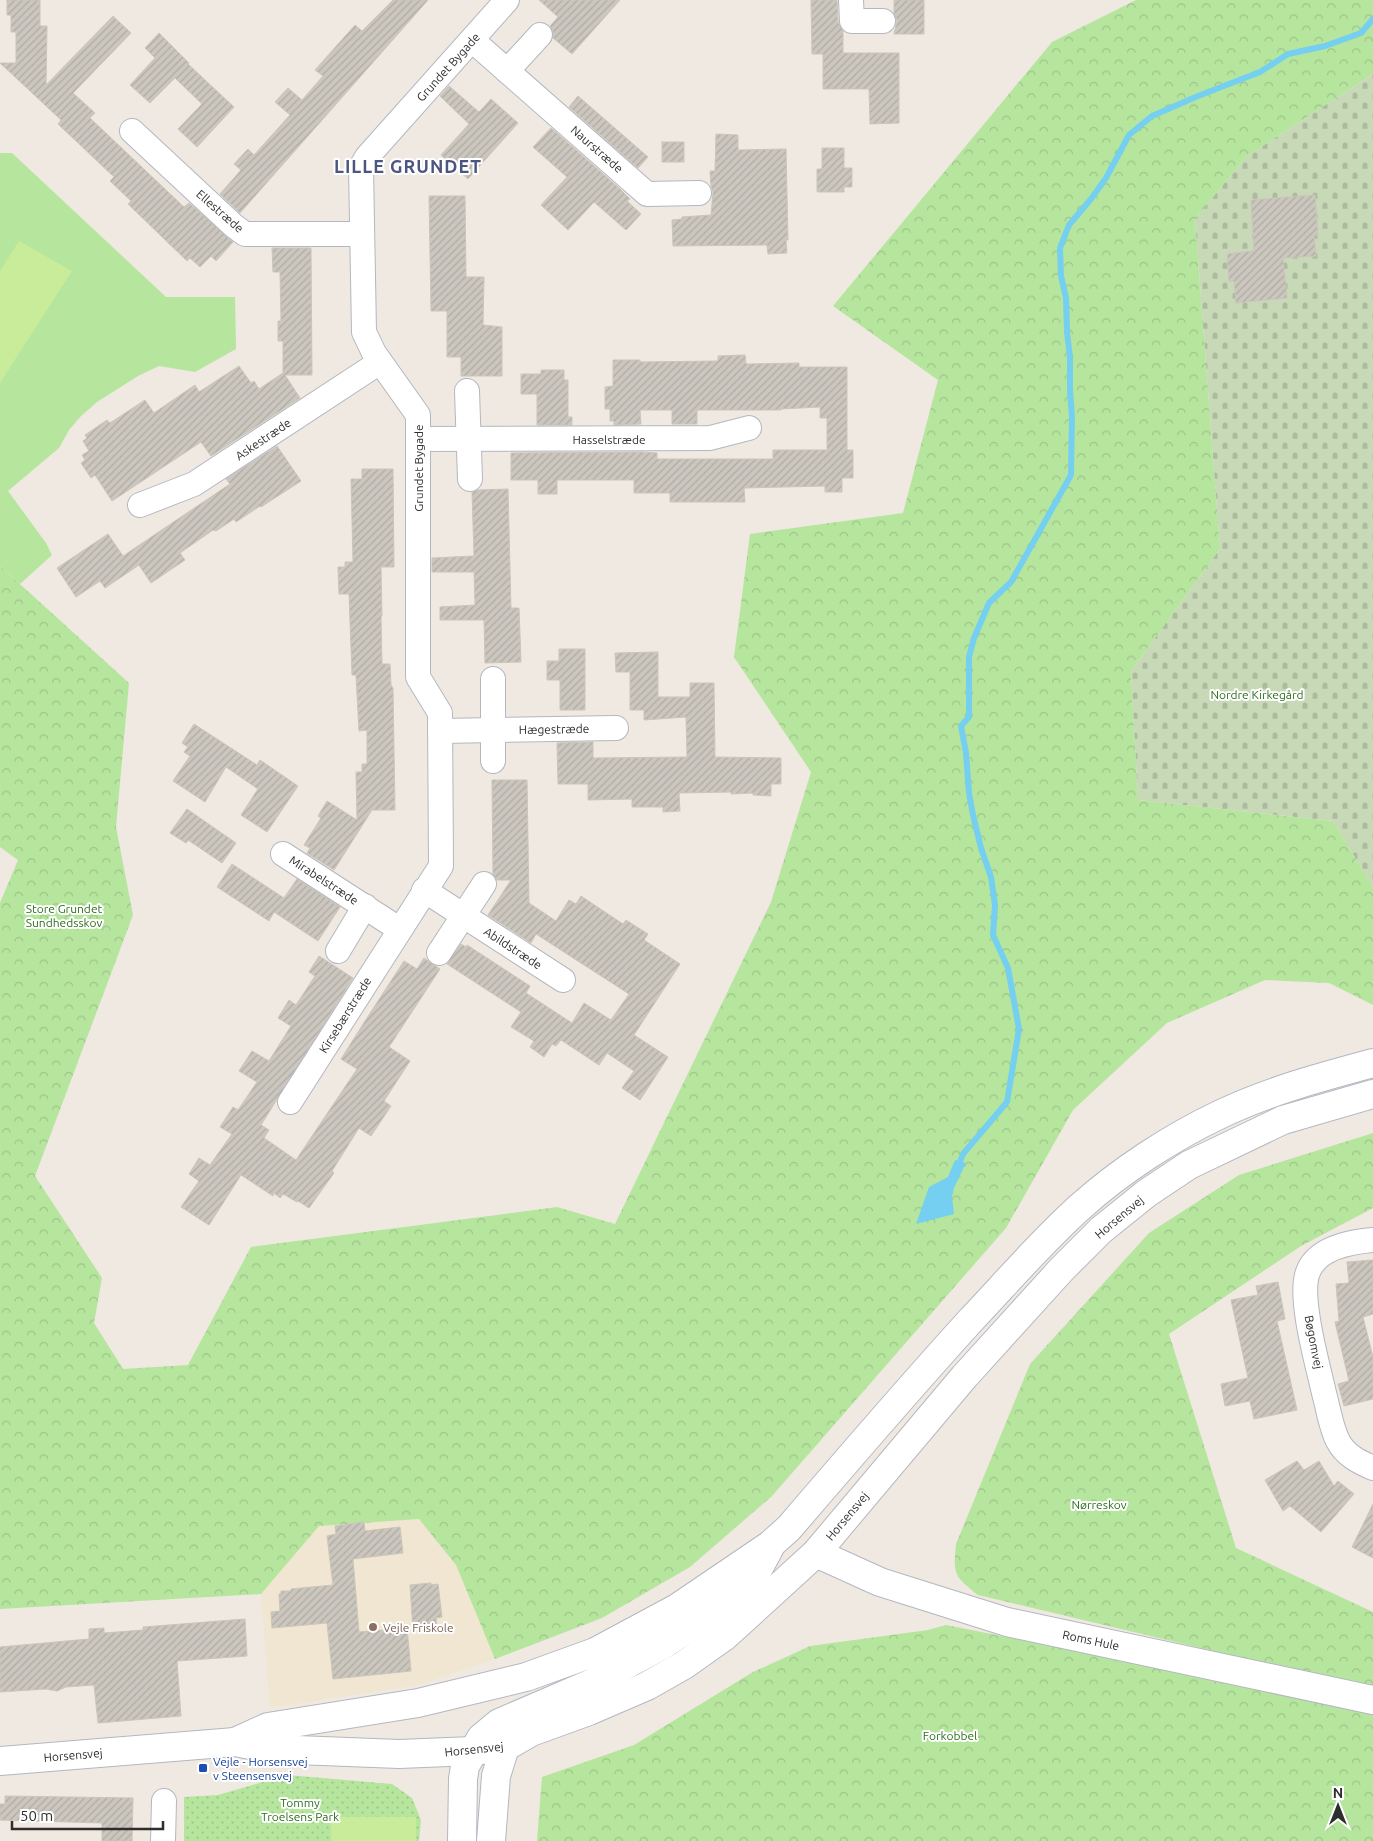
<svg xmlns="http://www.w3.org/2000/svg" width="1373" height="1841" viewBox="0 0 1373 1841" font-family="Ubuntu,sans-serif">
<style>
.education{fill:#f0e6d1}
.grass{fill:#b6e59e}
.forest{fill:url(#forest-crowns)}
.cemetery{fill:url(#cemetery-stones)}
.park{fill:url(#park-dots)}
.pitch{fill:#c9ec9a}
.water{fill:#75cff0}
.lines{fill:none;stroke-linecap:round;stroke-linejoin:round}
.stream{stroke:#75cff0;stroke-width:6}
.building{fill:url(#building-hatch);stroke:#cbc5ba}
.street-casing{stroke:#b4b7c1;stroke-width:26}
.secondary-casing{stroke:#b4b7c1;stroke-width:30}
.street{stroke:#fff;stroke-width:24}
.secondary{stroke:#fff;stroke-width:28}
.education-dot{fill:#8d6e63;stroke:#fff;stroke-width:2}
.transit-dot{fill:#1a4fb4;stroke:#fff;stroke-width:2}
.labels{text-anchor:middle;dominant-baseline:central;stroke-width:4;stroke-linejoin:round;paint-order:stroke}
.street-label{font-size:12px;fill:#2e2e2e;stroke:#fff}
.park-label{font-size:12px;fill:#2c6e1b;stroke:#fff}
.education-label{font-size:12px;fill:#785e54;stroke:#fff;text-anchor:start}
.transit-label{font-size:12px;fill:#164399;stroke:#fff;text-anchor:start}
.district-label{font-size:18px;font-weight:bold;letter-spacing:1px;fill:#4d5680;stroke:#fff}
</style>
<defs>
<pattern id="forest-crowns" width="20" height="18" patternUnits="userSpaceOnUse" patternTransform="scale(1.25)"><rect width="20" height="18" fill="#b6e59e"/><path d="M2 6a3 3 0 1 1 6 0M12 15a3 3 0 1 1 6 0" fill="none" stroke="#9dc588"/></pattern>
<pattern id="cemetery-stones" width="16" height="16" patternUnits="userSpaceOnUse" patternTransform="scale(1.25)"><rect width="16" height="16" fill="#c8d9b8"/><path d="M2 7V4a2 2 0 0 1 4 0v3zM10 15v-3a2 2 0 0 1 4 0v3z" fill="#acbb9e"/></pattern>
<pattern id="park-dots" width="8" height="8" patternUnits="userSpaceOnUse" patternTransform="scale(1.25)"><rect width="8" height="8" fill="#b6e59e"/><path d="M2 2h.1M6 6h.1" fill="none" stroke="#9dc588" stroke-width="1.8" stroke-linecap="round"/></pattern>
<pattern id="building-hatch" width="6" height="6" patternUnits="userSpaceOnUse" patternTransform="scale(1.25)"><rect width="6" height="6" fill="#cbc7bf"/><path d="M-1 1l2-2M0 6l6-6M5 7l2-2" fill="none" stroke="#afaba4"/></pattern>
</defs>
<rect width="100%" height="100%" fill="#efe9e1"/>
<!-- education -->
<path class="education" d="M419,1519l37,46 39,94 -77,26 -148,23 -9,-114 58,-68z"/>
<!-- grass -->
<path class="grass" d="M0,153h12l154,144h69l1,52 -41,23 -36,-6 -21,10 -41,26 -16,14 -12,14 -10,18 -51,43 38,52 6,12 -32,29 -20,-18z"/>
<!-- forest -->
<g class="forest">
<path d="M1136,0h237v74l-127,83 -51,62 25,330 -89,122 7,129 195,21 40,66v118l-44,-22 -64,-3 -98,43 -94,87 -67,118 -234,268 -82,71 -88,51 -107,41 -39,-94 -37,-46 -100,7 -58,68 -261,15v-706l18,-43 -18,-13v-281l129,117 -13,144 17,88 -98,261 67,102 -8,45 29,46 65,-4 63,-118 306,-40 58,17 156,-322 40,-130 -77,-115 16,-123 153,-21 35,-133 -105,-74 219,-264z"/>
<path d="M1373,1133v75l-72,38 -132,88 67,214 137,64v77l-395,-94c-24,-19 -25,-20 -22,-51l74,-180 119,-131 90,-58z"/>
<path d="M946,1625l427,85v131h-836l5,-64 92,-32 119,-73 57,-26 118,-16z"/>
</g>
<!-- cemetery -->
<path class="cemetery" d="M1373,74v813l-40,-66 -195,-21 -7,-129 89,-122 -25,-330 51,-62z"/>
<!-- park -->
<path class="park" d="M287,1775l105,9 20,14 9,22 -2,21h-235v-44l34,-2z"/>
<!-- pitch -->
<g class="pitch">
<path d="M19,241l53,30 -72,112v-112z"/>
<rect x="331" y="1817" width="85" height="24"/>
</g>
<!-- water -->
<path class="water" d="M955,1160l11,3 -12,25 -2,9 2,17 -38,10 13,-37 19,-10z"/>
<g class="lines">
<!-- stream -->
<path class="stream" d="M958,1167l5,-13 44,-52 12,-73 -11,-61 -15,-33 2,-30 -4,-28 -10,-29 -8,-33 -4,-22 -3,-40 -5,-27 8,-9v-60l5,-19 15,-35 22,-21 60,-107 1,-59 -2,-25v-33l-3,-26 -1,-34 -5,-22 -1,-28 9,-23 22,-26 15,-21 23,-43 23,-19 46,-20 62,-24 28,-18 37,-8 36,-13 12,-14"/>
</g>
<!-- building -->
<g class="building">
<path d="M7,0h33v26h7l-1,59 67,-69 18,17 -58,60 22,20 -5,5 94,89 5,-4 44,39 -17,19 -5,-5 -11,11 -10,-9 -3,3 -59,-57 3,-3 -21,-20 4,-4 -56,-53 3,-4 -61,-57h16v-31h-5v-17h-4z"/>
<path d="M393,0h35l-188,213 -20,-19 21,-24 -7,-6 14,-15 6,6 36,-40 -15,-13 13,-14 14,12 21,-24 -8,-6 40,-45 7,6z"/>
<path d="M539,0h81l-48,54 -19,-16v-7l-3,-5 8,-9z"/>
<path d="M811,0h26l1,22 5,9v22h56v70l-29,1 -1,-35h-46v-35h-11z"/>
<path d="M894,0h30v34h-30l3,-13 -3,-8z"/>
<path d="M159,33l30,30 -1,1 46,43 -37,40 -19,-18 24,-25 -27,-26 -25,25 -20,-18 25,-27 -10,-10z"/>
<path d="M449,86l30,26 12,-13 27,24 -50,56 -27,-24 28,-31 -29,-28z"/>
<path d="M578,96l70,61 -10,11 -69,-61z"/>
<path d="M551,128l69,61 10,10 -3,2 14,13 -15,16 -32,-28 -26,28 -27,-25 26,-28 -34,-30z"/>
<path d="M716,134l22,1v15l48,-1 2,91h-2l1,13 -19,1 -1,-9 -94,1 -1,-26 10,-1v-2l29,-2 2,-23 -2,-6 -1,-15h5z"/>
<rect x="662" y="142" width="22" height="20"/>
<path d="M822,148h22v20h8v19h-8v5h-27v-23h5z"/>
<path d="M1315,195l3,40h-4l2,21 -33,2 4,40 -51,5 -2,-22h-5l-2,-27 27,-3 -3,-51z"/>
<path d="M429,196h36l1,81h18l-1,48 19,2v49h-41v-19h-14v-46h-16z"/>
<path d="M272,248h39l1,127h-27l15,23 -89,58 -10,-14 -89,59 -17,-26 -4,3 -10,-15 4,-3 -3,-5 7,-4 -6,-10 4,-3 -2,-3 22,-15 3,3 35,-23 9,13 41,-28 4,7 40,-26 12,17 3,-2 5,8 24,-16v-32h-5v-20h3l-1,-49h-7z"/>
<path d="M745,355l1,9 53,-1v4h48v83h6v28h-11v14h-17v-6l-81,2 1,14h-75v-9h-36v-13h-77v14h-19v-14h-27v-27l130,-1 16,1v6h116v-9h54v-32h-7v-11l-39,2v1h-84v14h-25v-14h-32l1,14 -27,1v-4h-4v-12h-5v-22l8,-1v-26h27v2l78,-1v-5z"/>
<path d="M541,370h23v10h4v37h4v8h-35v-31h-16v-20h20z"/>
<path d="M277,446l24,35 -40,26 -1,-1 -24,16 -2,-3 -18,12 -3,-1 -33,23 5,7 -34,23 -12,-18 -34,23 -5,-7 -24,16 -19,-29 51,-34 15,22 107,-72 -4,-5z"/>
<path d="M362,469h31l1,98h-13l1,49h-1l1,48h8l1,21 2,3 2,122h-23l-38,60 -27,-17 3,-5 -6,-3 17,-27 -3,-2 9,-15 30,19 -1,-48h6v-8h5v-34l-8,1 -3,-56h-4l-3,-81h-10l-1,-27h7v-5h8l-2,-83h11z"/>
<path d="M508,489l3,119h8l2,54 -36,1 -1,-43h-44v-13l35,-2 -1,-33h-42v-14l42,-2 -2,-64 6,-2z"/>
<path d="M559,649h26v61h-25v-30h-13v-19h12z"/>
<path d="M658,652v45h32v-14h24l1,74 66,1v26h-10v12l-18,-1v-2l-22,1v-2l-52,1 1,18 -17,1v-5h-31v-8l-44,1v-16h-30l-1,-41 36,-1v16l94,-1 -1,-40 -42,3v-10h-14v-38h-14l-1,-19z"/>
<path d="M194,724l63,41 3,-5 38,26 -31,46 -26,-17 17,-26 -32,-22 -21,35 -32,-21 17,-25 -6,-4 4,-5 -6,-4z"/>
<path d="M492,780h35l2,123 27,18 13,-21 7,4 5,-8 42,28 3,-4 22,14 -4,6 36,24 -46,71 34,22 -28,43 -18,-12 12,-17 -27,-18 -8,12 -38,-25 -5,6 -4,-2 -8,13 -14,-10 4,-6 -23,-14 10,-15 -74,-48 14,-20 5,3 1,-2 63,41 -4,7 46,30 12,-20 27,17 18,-26 -93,-60 -5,9 -43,-28 23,-35h-14l-4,-6z"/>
<path d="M187,809l49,34 -14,20 -34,-23 -2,3 -16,-10z"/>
<path d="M232,864l52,34 13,-19 43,28 -22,34 -44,-29 -5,9 -52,-34z"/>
<path d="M319,956l34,22 -92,147 8,5 -5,8 32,22 61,-91 -16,-10 24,-38 39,-60 13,8 7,-11 16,11 -51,78 21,14 -26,40 7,5 -20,30 -12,-8 -27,43 2,2 -25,35 -11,-7 -1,1 -14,-8 -3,4 -6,-5 -1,3 -32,-21 -32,50 -28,-18 18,-26 -10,-7 10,-16 11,7 22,-31 -12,-7 13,-20 5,3 19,-28 -18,-11 13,-20 17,10 22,-35 -13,-8 11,-18 7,5 19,-29 -6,-4z"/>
<path d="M1373,1260v54l-10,3 10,40v42l-29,7 -6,-22 11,-3 -14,-59 4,-1 -3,-37 13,-1 -2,-21z"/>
<path d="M1278,1282l7,37 -8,2 20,89 -43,9 -4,-18 -25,5 -4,-22 27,-6 -17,-78 27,-5 -2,-9z"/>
<path d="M1297,1461l7,9 15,-9 15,25 4,-5 16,13 -33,38 -31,-26 -7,5 -18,-31z"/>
<path d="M1373,1504v54l-21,-11z"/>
<path d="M364,1522l1,9 35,-4 3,26 -50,6 6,73 48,-4 4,43 -78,8 -6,-56 -55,5 -1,-16 9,-1 -1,-17h2v-3h10v-2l42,-4 -6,-49 9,-2 -1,-8z"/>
<path d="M431,1583v2l7,-1 4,33 -6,1 1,10 -24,2 -3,-45z"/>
<path d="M245,1619l2,37 -70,5 4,55 -83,7 -4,-38 -28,2 -9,4 -11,-2 -46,3v-45l89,-8v-10l15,-1v5l39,-3v-3z"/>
<path d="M5,1796l128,2 -1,43h-30v-18l-102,-3v-16h5z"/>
</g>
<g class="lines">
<!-- street casing -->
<g class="street-casing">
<g id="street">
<path d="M851,0l1,21h31"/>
<path d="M472,40l175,154 52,-1"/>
<path d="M507,71l33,-36"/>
<path d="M132,131l102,95 11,8h116"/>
<path d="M467,391l3,88"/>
<path d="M418,439l292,-1 39,-10"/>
<path d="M140,505l54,-21 186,-122"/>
<path d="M440,731l176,-3"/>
<path d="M493,761v-82"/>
<path d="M283,854l116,75"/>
<path d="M424,890l139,90"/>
<path d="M338,951l27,-45"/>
<path d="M439,953l45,-69"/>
<path d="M290,1102l151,-236 -1,-153 -22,-36v-262l-44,-62 -10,-21 -3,-165 6,-10 140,-157"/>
<path d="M1373,1240c-23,2 -56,8 -65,32 -10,24 10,94 16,121 4,14 7,35 14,48 7,14 21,21 35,27"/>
<path d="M163,1841l1,-40"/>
</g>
</g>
<!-- secondary casing -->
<g class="secondary-casing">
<g id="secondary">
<path d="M816,1553l64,29 127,40 366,78"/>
<path d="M235,1742l33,-15 150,-24 108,-26 69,-25 82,-44 93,-63 19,-17c60,-70 120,-140 182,-208 36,-38 70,-78 109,-113 40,-36 92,-70 141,-93 48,-23 100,-37 152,-51"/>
<path d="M0,1761l235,-19 36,7 128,5 74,-3 32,-4 26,-15 58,-21 58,-25 37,-21 41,-29 91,-83 148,-176 97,-107 40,-40 46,-37 42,-28 94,-45 90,-26"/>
<path d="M462,1841l1,-62 2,-13 16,-28 18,-15 93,-40 69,-37 40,-26 50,-38 18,-33"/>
<path d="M491,1841l5,-65 9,-29"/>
</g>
</g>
<!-- street -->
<use href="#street" class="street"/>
<!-- secondary -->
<use href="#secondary" class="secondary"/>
</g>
<!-- markers -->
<circle class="education-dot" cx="373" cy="1627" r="5"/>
<rect class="transit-dot" x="198" y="1763" width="10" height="10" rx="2.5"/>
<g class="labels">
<!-- street labels -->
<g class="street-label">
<text transform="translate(448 67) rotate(-48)">Grundet Bygade</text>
<text transform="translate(597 149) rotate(41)">Naurstræde</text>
<text transform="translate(220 211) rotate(41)">Ellestræde</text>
<text transform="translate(263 439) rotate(-34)">Askestræde</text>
<text x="609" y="439">Hasselstræde</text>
<text transform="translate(418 468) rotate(-90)">Grundet Bygade</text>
<text transform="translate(554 729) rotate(-1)">Hægestræde</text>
<text transform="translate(324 880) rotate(33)">Mirabelstræde</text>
<text transform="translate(513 948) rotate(33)">Abildstræde</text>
<text transform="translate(345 1015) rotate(-58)">Kirsebærstræde</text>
<text transform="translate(1119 1217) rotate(-40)">Horsensvej</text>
<text transform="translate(1314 1342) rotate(79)">Bøgomvej</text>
<text transform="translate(847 1516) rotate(-50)">Horsensvej</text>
<text transform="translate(1091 1640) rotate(12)">Roms Hule</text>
<text transform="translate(474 1749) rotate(-6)">Horsensvej</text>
<text transform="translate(73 1755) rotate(-5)">Horsensvej</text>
</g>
<!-- park labels -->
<g class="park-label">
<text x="1257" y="694">Nordre Kirkegård</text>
<text x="64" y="908">Store Grundet<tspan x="64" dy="14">Sundhedsskov</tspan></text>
<text x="1099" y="1504">Nørreskov</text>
<text x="950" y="1735">Forkobbel</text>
<text x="300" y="1802">Tommy<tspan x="300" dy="14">Troelsens Park</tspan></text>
</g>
<!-- education labels -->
<g class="education-label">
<text x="383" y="1627">Vejle Friskole</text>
</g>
<!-- transit labels -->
<g class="transit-label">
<text x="213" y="1761">Vejle - Horsensvej<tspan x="213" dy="14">v Steensensvej</tspan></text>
</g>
<!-- district labels -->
<g class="district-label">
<text x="408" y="166">LILLE GRUNDET</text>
</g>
</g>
<!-- north arrow -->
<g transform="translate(1338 1806)" stroke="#ffffff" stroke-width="4" paint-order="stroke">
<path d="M0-4L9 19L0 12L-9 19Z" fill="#2e2e2e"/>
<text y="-8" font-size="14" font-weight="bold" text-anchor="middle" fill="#2e2e2e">N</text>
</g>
<!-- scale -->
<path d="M12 1821v8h151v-8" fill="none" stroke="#2e2e2e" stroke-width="2.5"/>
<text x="20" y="1821" font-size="15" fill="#2e2e2e" stroke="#ffffff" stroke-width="4" paint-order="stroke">50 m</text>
</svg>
